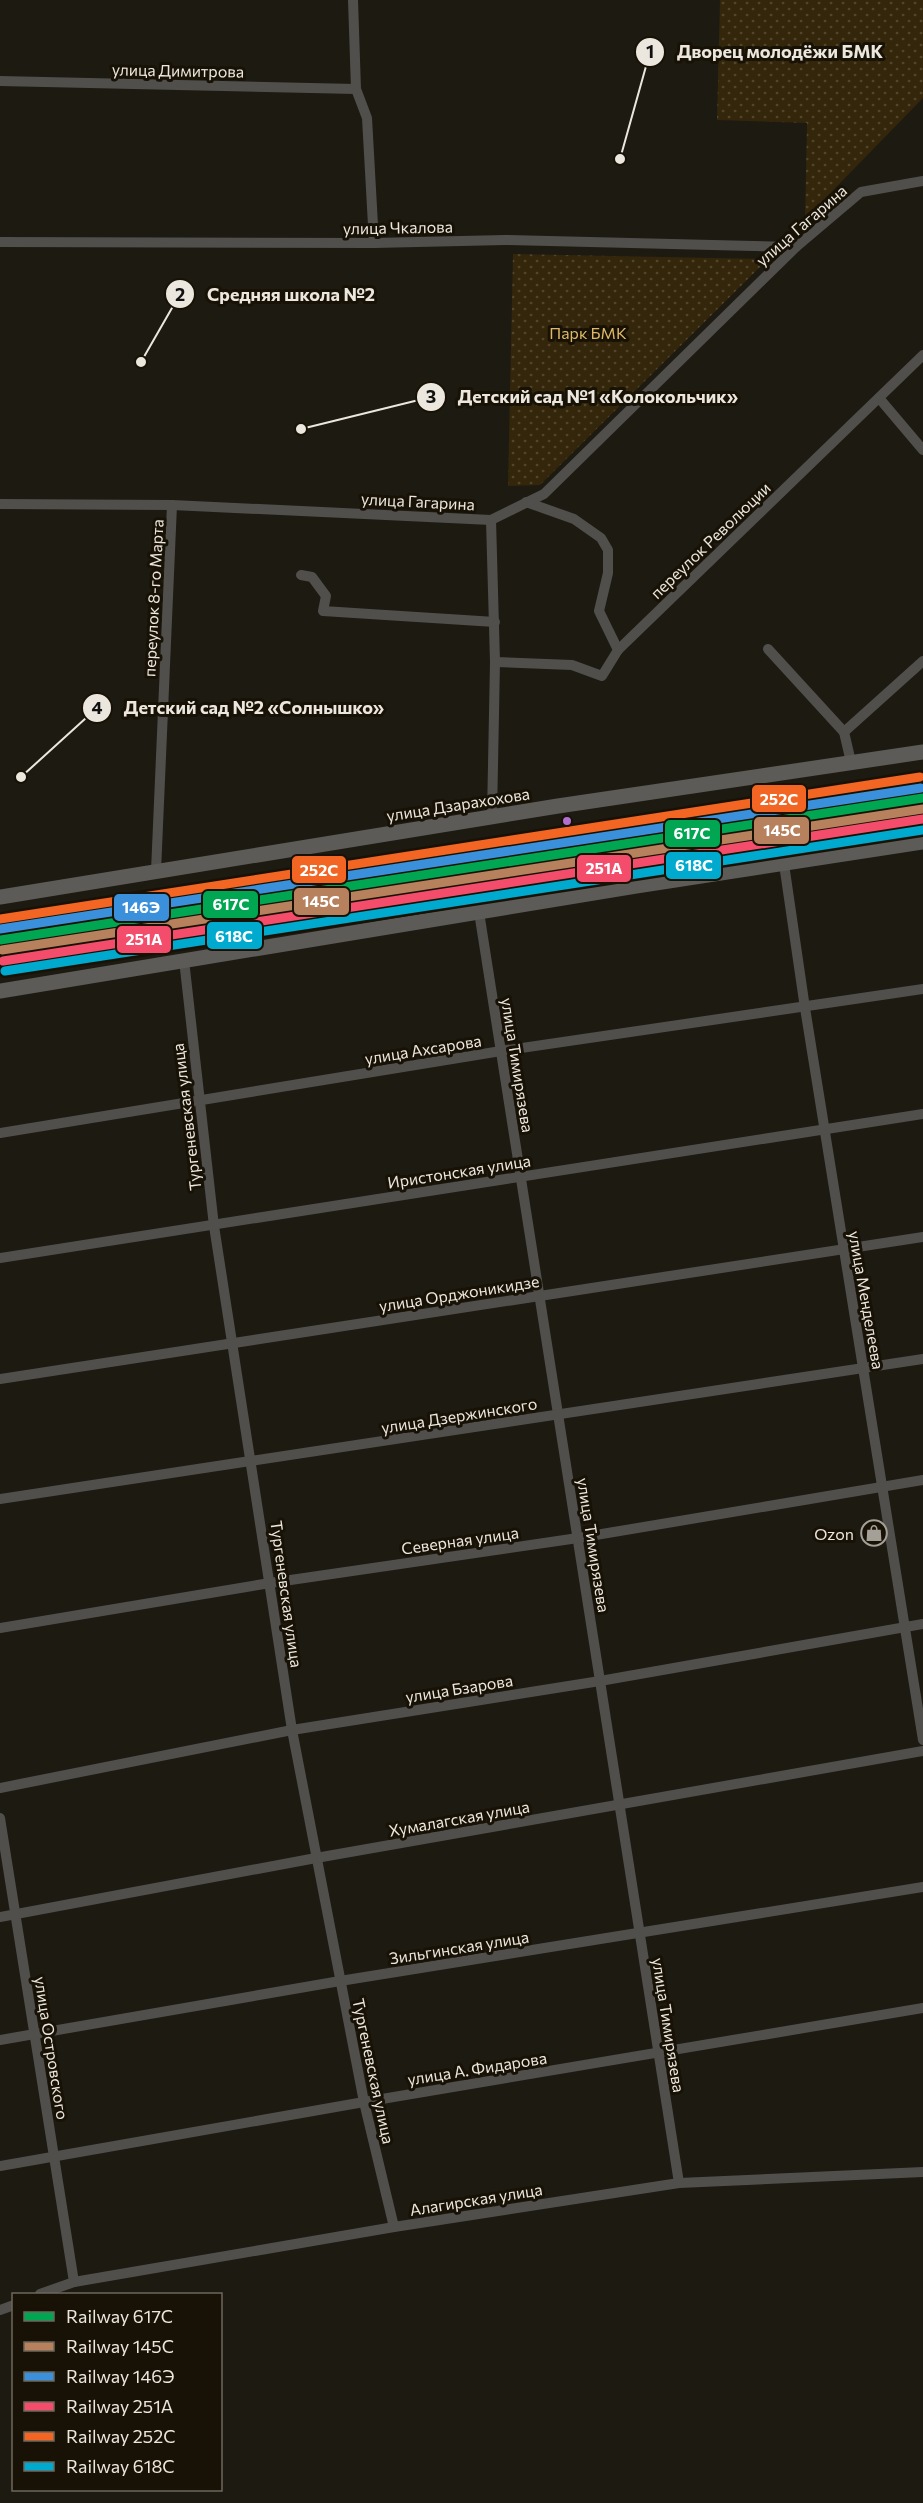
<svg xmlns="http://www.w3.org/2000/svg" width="923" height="2503" viewBox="0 0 923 2503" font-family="Commissioner,sans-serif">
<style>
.grass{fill:url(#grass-dots)}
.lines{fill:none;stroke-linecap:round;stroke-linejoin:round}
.street{stroke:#514f4c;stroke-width:10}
.secondary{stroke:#5d5b57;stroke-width:15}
.rail{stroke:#5d5a56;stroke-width:3}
.rail-1-casing{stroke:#181206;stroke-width:14}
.rail-2-casing{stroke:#181206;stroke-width:14}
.rail-3-casing{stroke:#181206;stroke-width:14}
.rail-4-casing{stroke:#181206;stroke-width:14}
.rail-5-casing{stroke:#181206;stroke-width:14}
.rail-6-casing{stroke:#181206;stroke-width:14}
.rail-1{stroke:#00a651;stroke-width:9}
.rail-2{stroke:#b6815c;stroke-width:9}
.rail-3{stroke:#3a90db;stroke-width:9}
.rail-4{stroke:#f44d6c;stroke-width:9}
.rail-5{stroke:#f26522;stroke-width:9}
.rail-6{stroke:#00a9ce;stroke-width:9}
.bus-dot{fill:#b36fd0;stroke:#181206;stroke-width:2}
.labels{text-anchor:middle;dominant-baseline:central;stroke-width:6;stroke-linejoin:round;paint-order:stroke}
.street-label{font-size:16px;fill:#ece7de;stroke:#181206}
.park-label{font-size:16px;fill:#e0b968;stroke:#181206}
.poi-label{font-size:16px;fill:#ece7de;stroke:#181206;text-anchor:end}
.leader{fill:none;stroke:#ece7de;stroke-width:2}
.callout-dot{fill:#ece7de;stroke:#181206;stroke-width:2}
.mark-label{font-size:18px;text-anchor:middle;font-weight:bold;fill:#111}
.callout-label{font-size:18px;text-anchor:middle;font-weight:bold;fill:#ece7de;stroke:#181206;stroke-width:6;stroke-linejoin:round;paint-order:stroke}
.line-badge{stroke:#181206;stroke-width:2}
.badge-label{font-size:16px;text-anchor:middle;font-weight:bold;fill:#fff}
</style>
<defs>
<pattern id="grass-dots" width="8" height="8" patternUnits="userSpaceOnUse" patternTransform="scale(1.5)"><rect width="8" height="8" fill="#33260a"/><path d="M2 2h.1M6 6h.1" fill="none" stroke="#51462d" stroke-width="1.8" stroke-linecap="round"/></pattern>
</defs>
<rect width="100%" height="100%" fill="#1d1a12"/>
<!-- grass -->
<g class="grass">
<path d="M720,0h203v98l-118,121 2,-96 -90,-3z"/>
<path d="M513,254l255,5 -228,226 -32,1z"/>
</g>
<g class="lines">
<!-- street -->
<g class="street">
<path d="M353,0l3,89 11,29 7,125"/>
<path d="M0,81l356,8"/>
<path d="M0,242l374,1 131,-3 291,7"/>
<path d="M879,398l44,52"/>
<path d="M526,502l48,17 27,19 7,12v23l-9,38 19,39"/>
<path d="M0,504l172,1 319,15 53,-26 252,-247 65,-55 62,-11"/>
<path d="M491,520l4,142 -3,154"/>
<path d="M301,575l11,2 14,19 -3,15 172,11"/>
<path d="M768,649l76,83"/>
<path d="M495,662l77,3 30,11 16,-26 305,-295"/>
<path d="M851,762l-7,-30 79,-71"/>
<path d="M784,864l21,144 118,732"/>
<path d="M156,871l16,-366"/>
<path d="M479,912l200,1271"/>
<path d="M184,960l30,266 78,504 72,372 30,125"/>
<path d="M0,1133l501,-82 422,-62"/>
<path d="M0,1258l923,-144"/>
<path d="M0,1379l923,-142"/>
<path d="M0,1499l923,-140"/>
<path d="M0,1628l270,-45 308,-45 345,-58"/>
<path d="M0,1788l292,-58 308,-49 323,-57"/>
<path d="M0,1818l74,464"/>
<path d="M0,1917l316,-59 607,-107"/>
<path d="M0,2040l340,-59 583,-94"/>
<path d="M0,2166l364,-64 559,-94"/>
<path d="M40,2294l34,-12 320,-55 285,-44 244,-11"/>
<path d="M0,2310l14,-5"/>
</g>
<!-- secondary -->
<g class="secondary">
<path d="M0,897l558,-91 365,-54"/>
<path d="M0,991l636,-105 287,-44"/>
</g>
<!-- rail -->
<g class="rail">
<path d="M0,932l923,-141"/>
<path d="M0,947l923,-142"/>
</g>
<!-- rail-1 casing -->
<g class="rail-1-casing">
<path id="rail-1" d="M0,940l923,-142"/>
</g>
<!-- rail-2 casing -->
<g class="rail-2-casing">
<path id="rail-2" d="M2,950l921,-141"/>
</g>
<!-- rail-3 casing -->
<g class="rail-3-casing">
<path id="rail-3" d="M0,929l921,-141"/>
</g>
<!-- rail-4 casing -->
<g class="rail-4-casing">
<path id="rail-4" d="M3,961l920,-142"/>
</g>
<!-- rail-5 casing -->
<g class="rail-5-casing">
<path id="rail-5" d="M0,919l920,-142"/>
</g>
<!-- rail-6 casing -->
<g class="rail-6-casing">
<path id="rail-6" d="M5,971l918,-141"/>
</g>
<!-- rail-1 -->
<use href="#rail-1" class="rail-1"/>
<!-- rail-2 -->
<use href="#rail-2" class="rail-2"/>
<!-- rail-3 -->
<use href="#rail-3" class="rail-3"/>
<!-- rail-4 -->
<use href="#rail-4" class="rail-4"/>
<!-- rail-5 -->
<use href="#rail-5" class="rail-5"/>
<!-- rail-6 -->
<use href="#rail-6" class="rail-6"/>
</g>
<!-- icons -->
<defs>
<g id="shop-ring" transform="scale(1.35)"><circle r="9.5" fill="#181206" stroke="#a49f97" stroke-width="1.5"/><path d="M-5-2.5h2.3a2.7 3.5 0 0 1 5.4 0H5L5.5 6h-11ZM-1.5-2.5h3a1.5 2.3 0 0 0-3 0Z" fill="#a49f97"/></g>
</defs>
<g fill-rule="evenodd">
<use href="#shop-ring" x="874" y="1533"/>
</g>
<!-- markers -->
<circle class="bus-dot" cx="567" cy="821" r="5"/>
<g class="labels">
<!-- street labels -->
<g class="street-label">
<text transform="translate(178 70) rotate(1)">улица Димитрова</text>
<text transform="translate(801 225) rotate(-41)">улица Гагарина</text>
<text transform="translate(398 227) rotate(-1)">улица Чкалова</text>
<text transform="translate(418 501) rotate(3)">улица Гагарина</text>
<text transform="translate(710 540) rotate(-44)">переулок Революции</text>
<text transform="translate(153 598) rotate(-87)">переулок 8-го Марта</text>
<text transform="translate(458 804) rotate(-9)">улица Дзарахохова</text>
<text transform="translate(423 1049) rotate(-9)">улица Ахсарова</text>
<text transform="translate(518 1065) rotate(81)">улица Тимирязева</text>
<text transform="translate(186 1117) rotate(-97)">Тургеневская улица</text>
<text transform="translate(459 1171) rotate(-9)">Иристонская улица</text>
<text transform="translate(459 1293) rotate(-9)">улица Орджоникидзе</text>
<text transform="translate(867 1300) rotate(80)">улица Менделеева</text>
<text transform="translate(459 1415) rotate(-9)">улица Дзержинского</text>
<text transform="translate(460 1540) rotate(-8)">Северная улица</text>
<text transform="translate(594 1545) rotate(81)">улица Тимирязева</text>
<text transform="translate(287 1594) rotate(82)">Тургеневская улица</text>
<text transform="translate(459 1688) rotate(-9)">улица Бзарова</text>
<text transform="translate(459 1818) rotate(-10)">Хумалагская улица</text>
<text transform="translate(459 1947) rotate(-9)">Зильгинская улица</text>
<text transform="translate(669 2025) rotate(81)">улица Тимирязева</text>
<text transform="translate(52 2048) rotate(81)">улица Островского</text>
<text transform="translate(477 2068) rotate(-9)">улица А. Фидарова</text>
<text transform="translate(374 2071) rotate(78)">Тургеневская улица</text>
<text transform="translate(476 2199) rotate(-9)">Алагирская улица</text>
</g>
<!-- park labels -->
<g class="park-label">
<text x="588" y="332">Парк БМК</text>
</g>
<!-- poi labels -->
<g class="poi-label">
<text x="854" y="1533">Ozon</text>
</g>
</g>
<!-- callouts -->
<path class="leader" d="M620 159L650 52M141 362L180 294M301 429L431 397M21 777L97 708"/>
<g class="callout-dot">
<circle cx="620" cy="159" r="6"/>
<circle cx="141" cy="362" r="6"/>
<circle cx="301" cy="429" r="6"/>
<circle cx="21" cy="777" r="6"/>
<circle cx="650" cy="52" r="15"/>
<circle cx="180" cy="294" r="15"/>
<circle cx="431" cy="397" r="15"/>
<circle cx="97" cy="708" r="15"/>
</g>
<g class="mark-label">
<text x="650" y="58">1</text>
<text x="180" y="301">2</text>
<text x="431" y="403">3</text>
<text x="97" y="714">4</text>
</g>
<g class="callout-label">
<text x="780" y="58">Дворец молодёжи БМК</text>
<text x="291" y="301">Средняя школа №2</text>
<text x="598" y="403">Детский сад №1 «Колокольчик»</text>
<text x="254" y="714">Детский сад №2 «Солнышко»</text>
</g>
<g class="line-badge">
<rect x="751" y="784" width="56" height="29" rx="6" fill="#f26522"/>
<rect x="753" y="816" width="57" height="29" rx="6" fill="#b6815c"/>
<rect x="664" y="819" width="57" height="29" rx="6" fill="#00a651"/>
<rect x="665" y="851" width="57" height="29" rx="6" fill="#00a9ce"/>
<rect x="576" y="854" width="56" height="29" rx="6" fill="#f44d6c"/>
<rect x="291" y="855" width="56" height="29" rx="6" fill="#f26522"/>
<rect x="293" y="887" width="57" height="29" rx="6" fill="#b6815c"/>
<rect x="202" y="890" width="57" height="29" rx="6" fill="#00a651"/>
<rect x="113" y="893" width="57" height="29" rx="6" fill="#3a90db"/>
<rect x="206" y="921" width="57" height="29" rx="6" fill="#00a9ce"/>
<rect x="116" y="925" width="56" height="29" rx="6" fill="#f44d6c"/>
</g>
<g class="badge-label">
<text x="779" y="805">252С</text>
<text x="782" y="836">145С</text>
<text x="692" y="839">617C</text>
<text x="694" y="871">618С</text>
<text x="604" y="874">251А</text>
<text x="319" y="876">252С</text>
<text x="321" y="907">145С</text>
<text x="231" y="910">617C</text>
<text x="141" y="913">146Э</text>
<text x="234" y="942">618С</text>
<text x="144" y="945">251А</text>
</g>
<!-- legend -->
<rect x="12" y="2293" width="210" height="198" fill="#181206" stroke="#6d675c" stroke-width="1.5"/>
<rect x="24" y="2312" width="30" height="9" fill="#00a651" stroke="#6d675c" stroke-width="1.5"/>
<text x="66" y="2323" font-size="18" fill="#ece7de">Railway 617C</text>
<rect x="24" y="2342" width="30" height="9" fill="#b6815c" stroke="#6d675c" stroke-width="1.5"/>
<text x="66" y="2353" font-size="18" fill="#ece7de">Railway 145С</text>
<rect x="24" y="2372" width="30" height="9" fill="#3a90db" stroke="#6d675c" stroke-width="1.5"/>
<text x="66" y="2383" font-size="18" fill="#ece7de">Railway 146Э</text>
<rect x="24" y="2402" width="30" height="9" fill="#f44d6c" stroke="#6d675c" stroke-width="1.5"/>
<text x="66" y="2413" font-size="18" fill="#ece7de">Railway 251А</text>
<rect x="24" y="2432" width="30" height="9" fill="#f26522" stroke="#6d675c" stroke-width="1.5"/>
<text x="66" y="2443" font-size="18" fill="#ece7de">Railway 252С</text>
<rect x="24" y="2462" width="30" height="9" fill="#00a9ce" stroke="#6d675c" stroke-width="1.5"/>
<text x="66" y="2473" font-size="18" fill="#ece7de">Railway 618С</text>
</svg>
